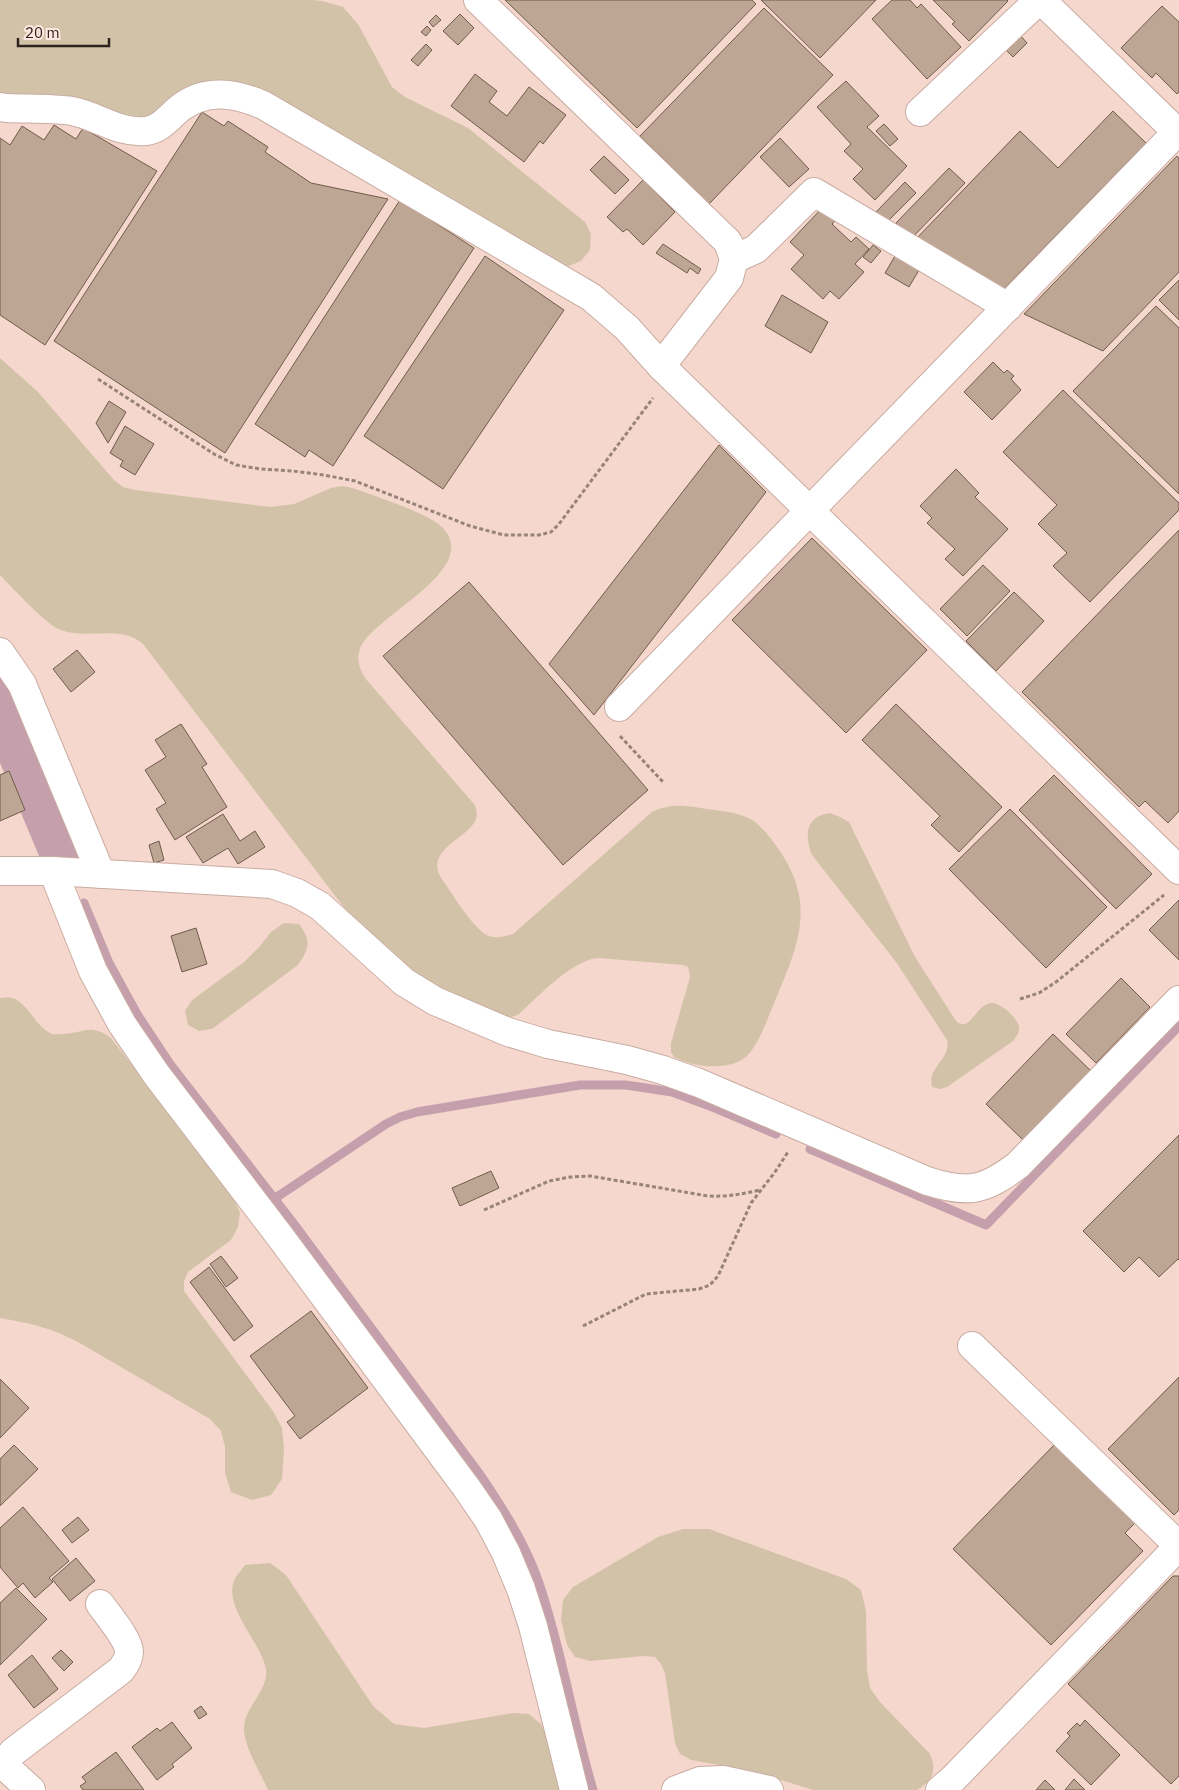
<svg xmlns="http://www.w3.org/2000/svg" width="1179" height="1790" viewBox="0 0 1179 1790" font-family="'IBM Plex Sans',sans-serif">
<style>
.green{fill:#d2c3a8}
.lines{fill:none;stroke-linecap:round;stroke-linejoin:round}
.stream{stroke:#c5a0ac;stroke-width:9}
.river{stroke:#c5a0ac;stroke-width:55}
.building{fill:#bda694;stroke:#705c4b}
.minor-casing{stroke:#c9aca2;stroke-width:30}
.path{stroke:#98837c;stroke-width:3;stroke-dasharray:4 2.5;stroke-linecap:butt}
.minor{stroke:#fff;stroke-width:28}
</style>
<rect width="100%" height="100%" fill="#f6d7cd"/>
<!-- green -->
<g class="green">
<path d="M0,0h312l11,1 20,6 15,17 34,63 13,10 63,31 117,94 6,12 -1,16 -9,11 -12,5 -13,-2 -287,-169 -111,19 -13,5 -145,-24z"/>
<path d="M0,358l38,34 76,88 9,7 12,3 135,17 24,-3 37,-16 11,-2 11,2c21,8 76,25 90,40 39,43 -73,89 -83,121 -4,11 0,20 5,29l109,126c17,31 -51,38 -34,72 9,13 35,56 49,60 8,3 16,0 24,-2l139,-122c22,-11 40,-5 63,-2 35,5 41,8 62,37 42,58 20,100 -4,159 -7,16 -17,47 -33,55 -20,9 -46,6 -66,-4l-3,-5v-9l19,-66 -2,-10 -5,-2 -85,-7c-26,2 -60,39 -79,56l-7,3 -6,-1c-21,-9 -44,-16 -64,-27 -36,-18 -64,-48 -93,-75l-206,-270c-22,-20 -56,-4 -82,-14 -15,-5 -48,-42 -61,-55z"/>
<path d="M830,813l10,4 9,5 66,135 41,64c15,13 20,-19 37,-18 9,1 23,14 26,23 1,6 -2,10 -6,15l-66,46 -7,2 -8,-2c-5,-21 19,-27 15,-47l-51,-78 -84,-107c-8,-20 -6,-39 18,-42z"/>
<path d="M284,923l15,1c13,18 10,24 -1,41l-86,64 -13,2 -11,-6 -3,-14 7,-11 52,-38 16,-16 11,-14z"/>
<path d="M0,998c3,0 8,-1 12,0 17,5 23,29 40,36 3,1 8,0 11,0 22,-1 27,-11 48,4l123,161 6,14 -2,14 -7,13 -43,32 -4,9v10l89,120 9,17 2,21 -2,30 -11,16 -19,5 -21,-8 -6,-19v-26l-4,-16 -11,-12 -132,-77c-27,-14 -48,-19 -78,-24z"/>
<path d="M683,1529h26l137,50 15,11 5,21 1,59 3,18 10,14 50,52c7,16 3,27 -13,36h-104l-61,-19 -61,-11 -11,-6 -5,-11 -10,-70 -4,-9 -6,-7 -11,-1 -54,5 -15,-4 -8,-12 -6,-25 2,-20 10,-13 85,-50z"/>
<path d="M270,1563l16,12 87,131 21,18 30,4 89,-15 16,1 12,10 8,16 13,50h-294c-7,-16 -26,-47 -24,-64 2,-20 25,-37 22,-57 -5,-27 -42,-60 -32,-88 2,-6 8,-11 11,-16z"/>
</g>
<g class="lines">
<!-- stream -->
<g class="stream">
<path d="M84,903l25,60 28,51 33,50 124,160 187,252c23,34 45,69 58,107 23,68 34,139 54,207"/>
<path d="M810,1149l176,76 193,-199"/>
<path d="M274,1199l112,-75 14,-7 17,-5 163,-27h46l46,7 43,16 61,26"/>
</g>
<!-- river -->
<path class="river" d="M0,692l66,157"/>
</g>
<!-- building -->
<g class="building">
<path d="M505,0h247l4,4 -119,124z"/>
<path d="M761,0h115l-56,58z"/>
<path d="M892,0h18l7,8 4,-4 40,43 -34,32 -55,-60z"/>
<path d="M933,0h74l1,1 -39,40 -17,-17 3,-2z"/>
<path d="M1162,6l17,16v70l-2,2 -21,-21 -4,5 -31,-30z"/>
<path d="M764,8l69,67 -124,129 -69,-68z"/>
<path d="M460,14l14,14 -16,17 -15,-14z"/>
<path d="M436,15l5,5 -8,7 -4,-5z"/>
<path d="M427,26l4,4 -5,6 -5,-4z"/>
<path d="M1020,35l7,8 -14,14 -8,-8z"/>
<path d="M426,44l6,6 -14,16 -7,-6z"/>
<path d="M475,74l22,17 -8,11 18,14 22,-29 37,28 -23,29 -3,-3 -16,21 -73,-56z"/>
<path d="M846,81l33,35 -12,11 40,39 -32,34 -22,-21 10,-10 -19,-18 7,-7 -34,-37z"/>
<path d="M1113,111l33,32 -146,150 -87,-51 107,-111 38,37z"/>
<path d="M202,112l22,14 4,-5 40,26 -3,5 46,31 77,16 -163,254 -171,-112z"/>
<path d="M884,124l14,15 -8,7 -14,-15z"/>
<path d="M54,125l22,14 7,-11 74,43 -112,174 -45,-30v-177l10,7 12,-19 22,14z"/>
<path d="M780,138l29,31 -20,18 -29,-30z"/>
<path d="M604,156l25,24 -14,14 -25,-24z"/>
<path d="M1177,156l2,2v114l-76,79 -79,-37z"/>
<path d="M949,168l16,15 -54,56 -15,-16z"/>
<path d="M643,180l32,32 -32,33 -16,-16 -4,3 -16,-15z"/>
<path d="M905,182l11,11 -29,29 -11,-10z"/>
<path d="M400,200l74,48 -141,218 -24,-16 -4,7 -50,-33z"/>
<path d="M822,208l14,12 -4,4 19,18 5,-5 13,12 -14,15 9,8 -25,27 -9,-8 -7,8 -32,-30 13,-14 -14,-13z"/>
<path d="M663,244l38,25 -3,5 -8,-6 -3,5 -31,-20z"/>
<path d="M873,245l8,6 -10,12 -8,-6z"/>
<path d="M485,256l79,54 -121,179 -79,-53z"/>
<path d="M895,256l24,14 -10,17 -24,-14z"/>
<path d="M1179,280v40l-20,-20z"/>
<path d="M782,295l46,27 -17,31 -46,-27z"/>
<path d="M1156,306l23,22v166l-106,-103z"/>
<path d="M993,362l11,11 3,-3 7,6 -3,3 10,11 -29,30 -28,-28z"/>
<path d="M1063,390l116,113v7l-89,92 -37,-36 14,-13 -29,-29 19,-19 -54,-53z"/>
<path d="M109,401l17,11 -18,31 -12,-20z"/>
<path d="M125,426l29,18 -19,31 -15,-9 3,-5 -13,-8z"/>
<path d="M719,445l47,47 -172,223 -45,-51z"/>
<path d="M956,469l23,24 -4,4 33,32 -45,47 -18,-17 10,-10 -28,-26 5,-5 -12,-12z"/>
<path d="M1179,530v281l-11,12 -23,-22 -6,6 -117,-115z"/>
<path d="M812,538l115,112 -81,83 -114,-113z"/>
<path d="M983,565l27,26 -43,45 -27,-27z"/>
<path d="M469,582l179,208 -85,75 -180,-209z"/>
<path d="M1014,592l30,29 -48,50 -30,-30z"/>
<path d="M77,650l18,22 -24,20 -18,-23z"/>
<path d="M896,704l106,103 -43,45 -28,-27 9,-9 -78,-76z"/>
<path d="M181,724l26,40 -5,3 25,40 -52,33 -19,-31 10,-6 -21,-33 21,-13 -11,-17z"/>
<path d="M9,771l16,39 -25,11v-46z"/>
<path d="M1054,775l98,99 -36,35 -97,-99z"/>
<path d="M1010,809l97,98 -61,61 -97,-99z"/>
<path d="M223,814l17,27 15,-10 10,16 -27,17 -10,-16 -25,15 -17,-26z"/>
<path d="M159,841l5,19 -10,3 -5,-18z"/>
<path d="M1179,900v60l-30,-30z"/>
<path d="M196,928l11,36 -25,8 -11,-36z"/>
<path d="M1121,978l29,29 -54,56 -30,-29z"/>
<path d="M1053,1034l38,37 -68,69 -37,-36z"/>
<path d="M1179,1135v125l-1,-1 -19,18 -20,-20 -15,15 -41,-41z"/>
<path d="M491,1171l8,17 -39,18 -8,-18z"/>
<path d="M221,1256l17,22 -12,9 -16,-23z"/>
<path d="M209,1267l44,59 -19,15 -44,-59z"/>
<path d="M311,1311l57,77 -68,51 -13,-17 8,-6 -45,-60z"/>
<path d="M1179,1377v133l-5,5 -66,-66z"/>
<path d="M0,1379l29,29 -29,30z"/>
<path d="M1055,1444l80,79 -10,10 18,18 -92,94 -98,-96z"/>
<path d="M14,1445l24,24 -38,37v-47z"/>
<path d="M23,1507l46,54 -20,17 4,4 -18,16 -12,-15 -5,5 -18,-21v-39z"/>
<path d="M78,1517l11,13 -17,13 -10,-13z"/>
<path d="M76,1558l19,23 -25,20 -18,-22z"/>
<path d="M1173,1576h6v200l-8,8 -103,-100z"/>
<path d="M16,1588l31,31 -47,46v-62z"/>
<path d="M61,1650l12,12 -9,9 -12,-13z"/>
<path d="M32,1655l26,34 -24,19 -26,-33z"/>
<path d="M201,1706l6,8 -8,5 -5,-8z"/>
<path d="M1085,1720l35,35 -29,30 -35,-34 14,-15 -3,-3 10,-10 3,3z"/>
<path d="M172,1722l20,26 -20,16 2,3 -17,13 -25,-33 25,-19 3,3z"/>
<path d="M116,1752l28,38h-61l-3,-4 6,-4 -4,-5z"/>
<path d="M1074,1779l11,11h-20z"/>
<path d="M1045,1780l10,10h-19z"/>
</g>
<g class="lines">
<!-- minor casing -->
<g class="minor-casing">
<g id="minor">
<path d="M478,0l250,242 6,17 -5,19 -68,88 518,504"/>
<path d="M1041,0l138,134"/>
<path d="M0,107l7,1c21,1 44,0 65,3 26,5 47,23 74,20 15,-2 23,-14 34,-23 26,-20 55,-15 83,-3l328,192 36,31 34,38"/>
<path d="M920,112l119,-112"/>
<path d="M734,259l22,-10 58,-57 194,115"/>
<path d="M0,652l22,32 79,190"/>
<path d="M619,707l560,-577"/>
<path d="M0,871h53l219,13 25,9 23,13 84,76 31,19 73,31 40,12 79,16 36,10 36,13 228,98c41,13 57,10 91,-16l161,-165"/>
<path d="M53,871l40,100 29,53 34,50 123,161 187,252 22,32 18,34 15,36 12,37 41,164"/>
<path d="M972,1346l207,200"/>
<path d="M0,1762l31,28"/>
<path d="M3,1764l10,-12 108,-82c4,-6 8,-11 8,-18 0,-12 -21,-37 -29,-48"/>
<path d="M676,1790l24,-9 23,-1 46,10"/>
<path d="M940,1790l13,-11 226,-233"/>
</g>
</g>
<!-- path -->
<g class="path">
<path d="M98,379l116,75 22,11 25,4 32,2 31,4 31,6 115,45 34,9h35l12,-3 8,-8 94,-126"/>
<path d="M620,736l44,47"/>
<path d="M1020,999l19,-6 17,-11 108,-87"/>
<path d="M484,1210l65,-29 21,-4 20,-1 118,20c19,1 34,-2 52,-6"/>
<path d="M583,1326l63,-32 53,-5 11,-4 8,-9 33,-73 24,-31 13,-20"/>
</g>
<!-- minor -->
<use href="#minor" class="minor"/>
</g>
<!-- scale -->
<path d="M18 38v8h91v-8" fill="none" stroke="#2e231f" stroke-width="2.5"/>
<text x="25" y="38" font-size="15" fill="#2e231f" stroke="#ffe6de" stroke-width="4" paint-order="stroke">20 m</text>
</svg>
